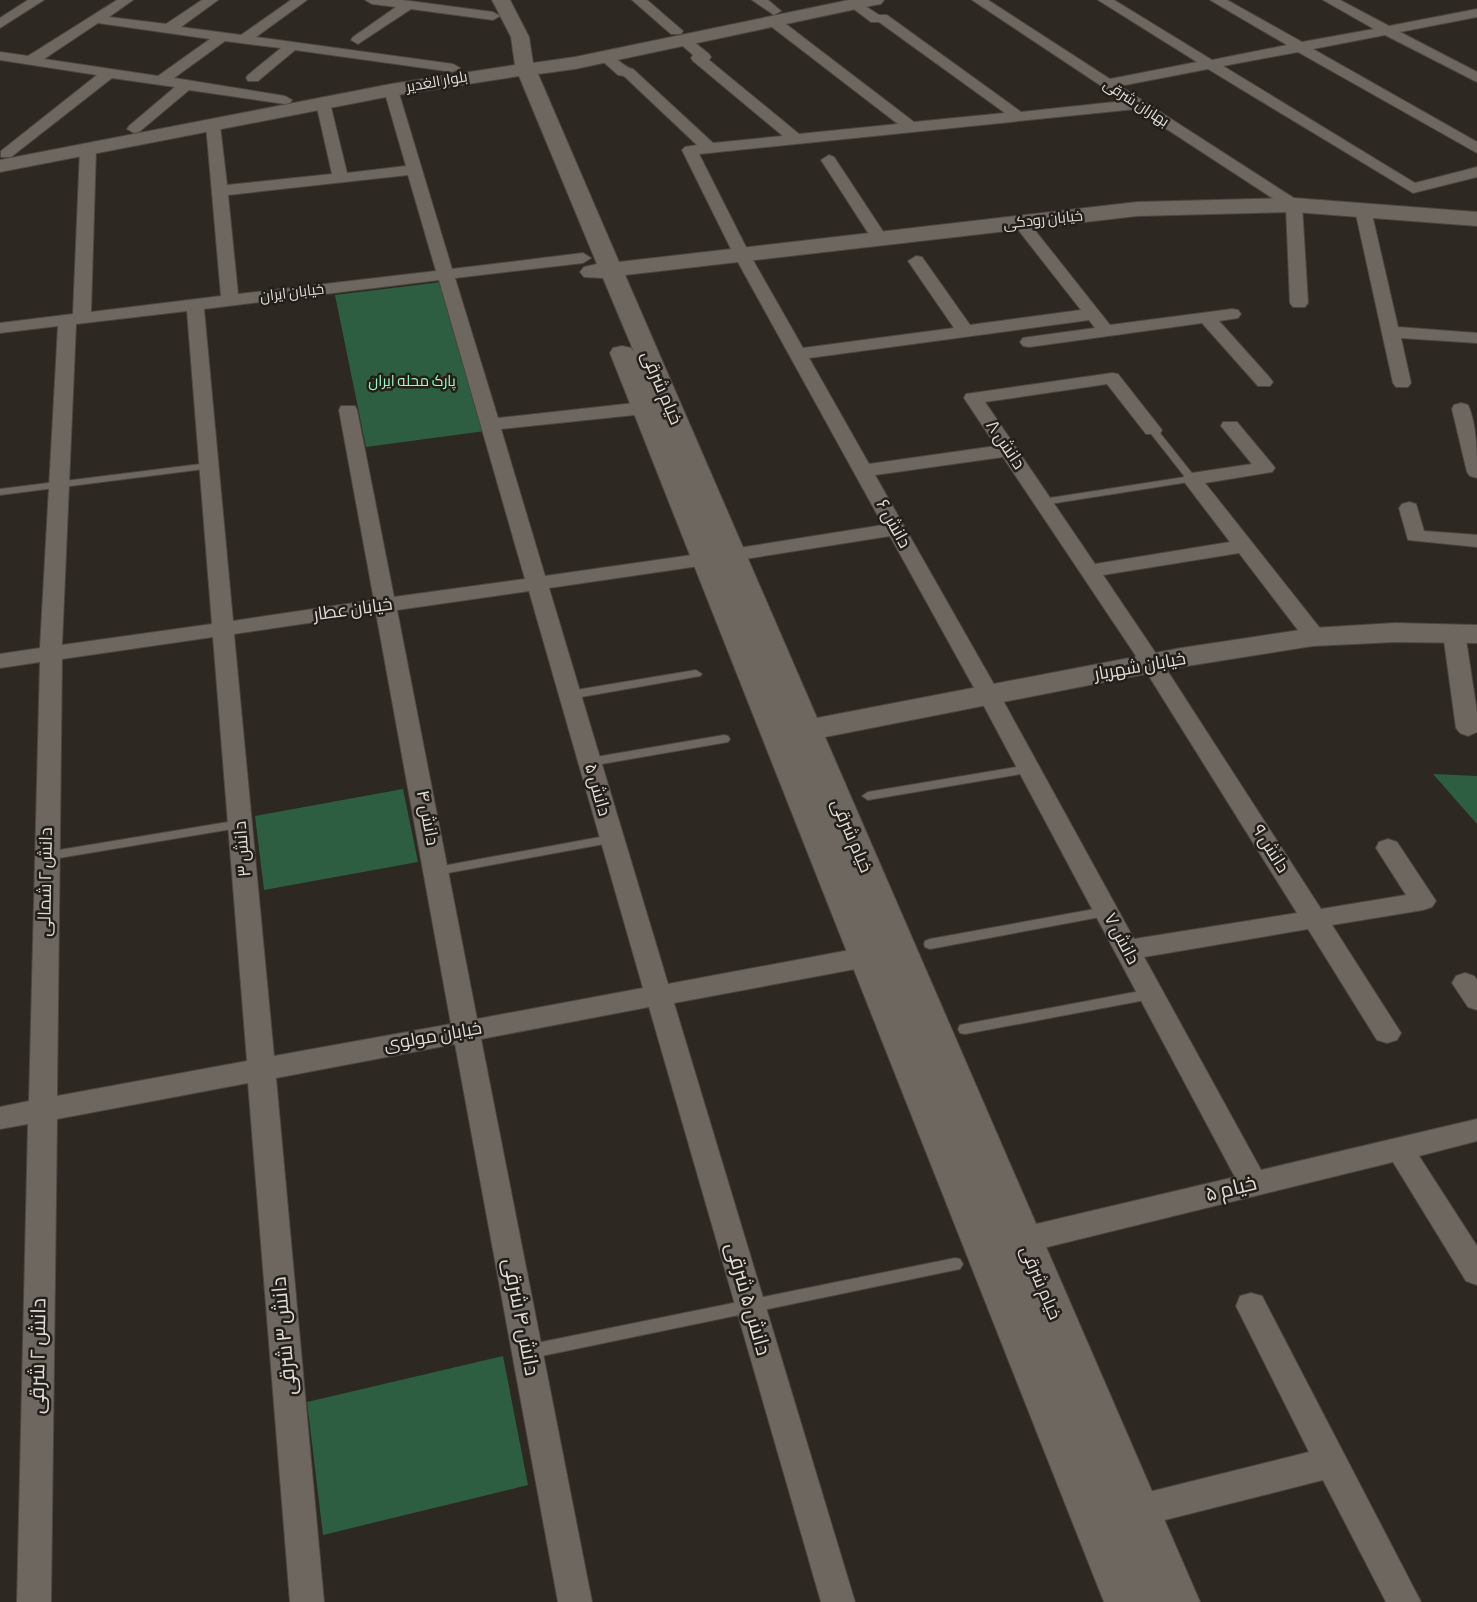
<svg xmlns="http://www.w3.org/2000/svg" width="1477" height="1602" viewBox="0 0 1477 1602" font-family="'Alegreya Sans',Cairo,sans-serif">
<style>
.green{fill:#2d5e41}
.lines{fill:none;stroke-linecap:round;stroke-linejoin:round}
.lane-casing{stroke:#4a4640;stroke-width:2}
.street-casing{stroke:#4a4640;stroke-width:2}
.secondary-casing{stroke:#4a4640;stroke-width:2}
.lane{fill:#6d6760;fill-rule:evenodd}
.street{fill:#6d6760;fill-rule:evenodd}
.secondary{fill:#6d6760;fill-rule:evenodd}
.labels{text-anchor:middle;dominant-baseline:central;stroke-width:5;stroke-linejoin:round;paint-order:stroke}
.far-street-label{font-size:15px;fill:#dfdcd8;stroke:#231f19}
.far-park-label{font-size:15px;fill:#9cfabf;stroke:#231f19}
.street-label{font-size:18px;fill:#dfdcd8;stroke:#231f19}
.near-street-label{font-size:21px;fill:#dfdcd8;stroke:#231f19}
</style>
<rect width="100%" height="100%" fill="#2d2822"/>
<!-- green -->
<g class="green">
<path d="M442,282l43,149 -119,16 -31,-152z"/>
<path d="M1433,774l44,2v48z"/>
<path d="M403,789l15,73 -154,28 -9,-74z"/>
<path d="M503,1356l25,129 -205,50 -16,-133z"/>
</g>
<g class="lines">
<!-- lane casing -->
<g class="lane-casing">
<g id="lane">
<path d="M1153,427l3,1 39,49v4l-152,24 -5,-3 5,-3 142,-22 -37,-47z"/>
<path d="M209,463l5,3 -2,2 -212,27v-6z"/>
<path d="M696,670l6,4 -2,2 -130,23 -6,-4 6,-4z"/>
<path d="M724,735l4,1 2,3 -2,3 -138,24 -6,-4 6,-4z"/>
<path d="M1028,765l4,1 2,3 -2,3 -164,28 -6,-4 6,-4z"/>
<path d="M240,820l6,4 -2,3 -197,33 -6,-4 6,-4z"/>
<path d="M611,835l6,4 -2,3 -178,33 -6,-4 6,-4z"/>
<path d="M1106,907l5,2 1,3 -1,3 -181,34 -5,-2 -1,-3 1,-3 5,-2z"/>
<path d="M1151,989l5,1 2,4 -2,4 -5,1 -186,35 -5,-1 -2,-4 2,-4 5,-1z"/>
<path d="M955,1258l5,1 3,5 -3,5 -5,1 -428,89 -6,-2 -2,-5 2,-5 6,-2z"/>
</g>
</g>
<!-- street casing -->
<g class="street-casing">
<g id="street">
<path d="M28,0h16l-44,28v-10z"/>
<path d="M117,0h16l-24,17 57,7 36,-24h16l-37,27 60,8 50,-35h16l-51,37 197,27 7,4 -7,4 -158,-22 -37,31h-10l-2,-3 2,-3 33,-27 -56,-7 -51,37 111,18 7,4 -2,3 -5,1 -96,-14 -50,42 -5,1 -7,-4 2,-3 46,-39 -63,-9 -101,79h-10v-6l96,-76 -97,-15v-8l28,4zM98,23l112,16 -52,37 -114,-17z"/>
<path d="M365,0h37l91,12 7,4 -7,4 -82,-11 -53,35 -7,-4 2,-3 43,-30 -24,-3z"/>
<path d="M632,0h15l36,31 -2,3h-10z"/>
<path d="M752,0h16l13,11 -7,4z"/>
<path d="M856,0l23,15h8l134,97 103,-11 -152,-101h16l122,79 87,-17 -99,-62h16l98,60 75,-15 -77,-45h17l75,42 72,-13 -51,-29h17l49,26 88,-17v8l-77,15 77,40v10l-92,-47 -72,14 164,93v11l-179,-101 -75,14 192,117 62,-16v10l-64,16 -205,-124 -88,17 180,116 2,3 6,98 -3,4h-12l-3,-4 -4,-96 -150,-98 -437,45 51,101 53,93 151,-20 -46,-67 8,-5 6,1 48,68 111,-15 -69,-88 8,-5 6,2 84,106 122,-16 6,1 3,4 -3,4 -19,3 51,57 3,4 -3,4h-12l-56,-63 -173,24 -6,-1 -3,-4 3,-4 6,-1 66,-9 -6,-8 -280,38 60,106 127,-18 -32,-48 2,-4 146,-21 6,1 44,56 -2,4h-14l-39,-50 -122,18 110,162 135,-22 -48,-63 3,-4 7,-2 60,-9 -31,-38 2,-4h14l35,42 3,4 -3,4 -67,11 118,149 3,5 -3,5 -8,2 -8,-2 -68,-89 -136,22 60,89 158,245 85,-14 -30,-47 3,-6 9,-3 9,3 39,59 -4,6 -9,3 -91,15 69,108 -4,7 -10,3 -10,-3 -69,-111 -164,28 117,213 216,-51v22l-58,15 58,90v39l-11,-4 -73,-119 -382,94 -11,-4 -4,-9 4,-9 11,-4 224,-53 -257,-482 -88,-159 -158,25 -7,-2 -3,-4 3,-4 7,-2 151,-24 -149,-270 -52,-105 3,-3 12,-2 -73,-69 -6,-1 -21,-19 2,-3c14,-3 21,13 34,16l80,74 70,-7 -90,-75 -2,-3 2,-3 -17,-15 2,-3h10l21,17 2,3 -2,3 90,74 99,-10 -130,-100 -2,-3 7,-4 5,1 136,104 91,-9 -126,-91h-8l-20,-15 -2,-3zM1003,457l139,208 155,248 -163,26 -134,-244 -125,-220z"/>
<path d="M391,86l7,4 54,179 131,-16 8,5 -8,5 -128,15 43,140 146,-16 7,2 2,4 -2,4 -7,2 -143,15 44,147 161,-23 7,2 3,4 -3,4 -7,2 -157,23 119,396 214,-40 9,3 4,7 -4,7 -9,3 -208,39 181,599h-34l-172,-595 -168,32 111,563h-34l-103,-558 -179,34 48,524h-34l-42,-519 -191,36 -6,483h-34l11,-478 -28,5v-22l29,-6 11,-439 -40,6v-14l40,-6 18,-322 -58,7v-10l73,-9 7,-165 3,-3h10l3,3 -5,163 130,-16 -15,-171 2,-3h10l2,3 7,60 105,-11 -16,-71 7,-4 7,4 17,70 59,-7 -22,-76zM408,175l28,96 -198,23 -10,-99zM439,280l86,299 -131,18 -37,-187 -2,-4h-14l-2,4 35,190 -141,21 -29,-312zM187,311l25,313 -150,21 14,-321zM529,591l114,397 -166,31 -80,-409zM376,613l75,411 -177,32 -40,-422zM213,637l34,424 -190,35 5,-437z"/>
<path d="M829,155l5,2 54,82 -2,3 -6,2 -8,-5 -51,-79z"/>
<path d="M1363,205l8,5 27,117 79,6v10l-76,-5 10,45 -3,4h-12l-3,-4 -38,-173z"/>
<path d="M1461,403l7,2c9,20 9,50 9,73l-7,-2 -3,-4 -15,-63 2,-4z"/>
<path d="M1409,502l7,2 8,27 53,4v12l-69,-7 -9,-32 3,-4z"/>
<path d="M1454,626l8,2 3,5 12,79v20l-9,4 -8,-3 -4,-5 -13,-95 3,-5z"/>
<path d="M1465,973l9,3 3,4v30l-9,-3 -16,-24 4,-7z"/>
<path d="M1251,1293l11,3 159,306h-35l-63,-122 -186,47 -12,-5 -5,-11 5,-11 12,-5 172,-43 -73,-146 4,-10z"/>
</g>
</g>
<!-- secondary casing -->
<g class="secondary-casing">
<path id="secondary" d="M492,0h18l19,37 4,26 42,-6 274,-57h35l-3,4 -6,1 -300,64 -37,5 81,188 518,-60 157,-4 183,14v14l-183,-14 -157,4 -512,59 192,443 364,-70 132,-20 82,-5 82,2v18l-82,-1 -82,4 -132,21 -356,70 375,865h-48l-181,-437 181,437h-48l-494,-1249 3,-5 9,-2 9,2 3,4 -31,-74 -19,-1 -4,-5 4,-5 13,-3 -78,-188 -128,20 -391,76v-12l391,-76 124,-19 -4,-28z"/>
</g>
<!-- lane -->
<use href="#lane" class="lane"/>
<!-- street -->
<use href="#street" class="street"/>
<!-- secondary -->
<use href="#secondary" class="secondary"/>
</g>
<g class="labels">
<!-- far-street labels -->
<g class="far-street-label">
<text transform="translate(437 82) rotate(-10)">بلوار الغدیر</text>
<text transform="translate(1136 103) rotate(33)">بهاران شرقی</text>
<text transform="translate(1043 220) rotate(-6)">خیابان رودکی</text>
<text transform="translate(292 293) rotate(-7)">خیابان ایران</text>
</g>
<!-- far-park labels -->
<g class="far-park-label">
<text x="412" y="381">پارک محله ایران</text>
</g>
<!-- street labels -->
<g class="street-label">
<text transform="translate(661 388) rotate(67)">خیام شرقی</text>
<text transform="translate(1005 445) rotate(56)">دانش ۸</text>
<text transform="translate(893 524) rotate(61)">دانش ۶</text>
<text transform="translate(353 610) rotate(-8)">خیابان عطار</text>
<text transform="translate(1140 667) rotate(-10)">خیابان شهریار</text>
<text transform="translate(597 790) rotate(74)">دانش ۵</text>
<text transform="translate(427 818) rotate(79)">دانش ۴</text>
<text transform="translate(851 836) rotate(67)">خیام شرقی</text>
<text transform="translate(243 849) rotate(-95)">دانش ۳</text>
<text transform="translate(1270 849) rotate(58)">دانش ۹</text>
<text transform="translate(46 882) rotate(-89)">دانش ۲ شمالی</text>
<text transform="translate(1121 939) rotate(62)">دانش ۷</text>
<text transform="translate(433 1037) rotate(-10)">خیابان مولوی</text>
<text transform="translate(1040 1283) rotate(67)">خیام شرقی</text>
</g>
<!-- near-street labels -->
<g class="near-street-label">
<text transform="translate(1231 1189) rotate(-14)">خیام ۵</text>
<text transform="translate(748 1299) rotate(74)">دانش ۵ شرقی</text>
<text transform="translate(521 1317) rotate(79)">دانش ۴ شرقی</text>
<text transform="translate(284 1336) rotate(-95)">دانش ۳ شرقی</text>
<text transform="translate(38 1356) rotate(-89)">دانش ۲ شرقی</text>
</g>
</g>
</svg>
